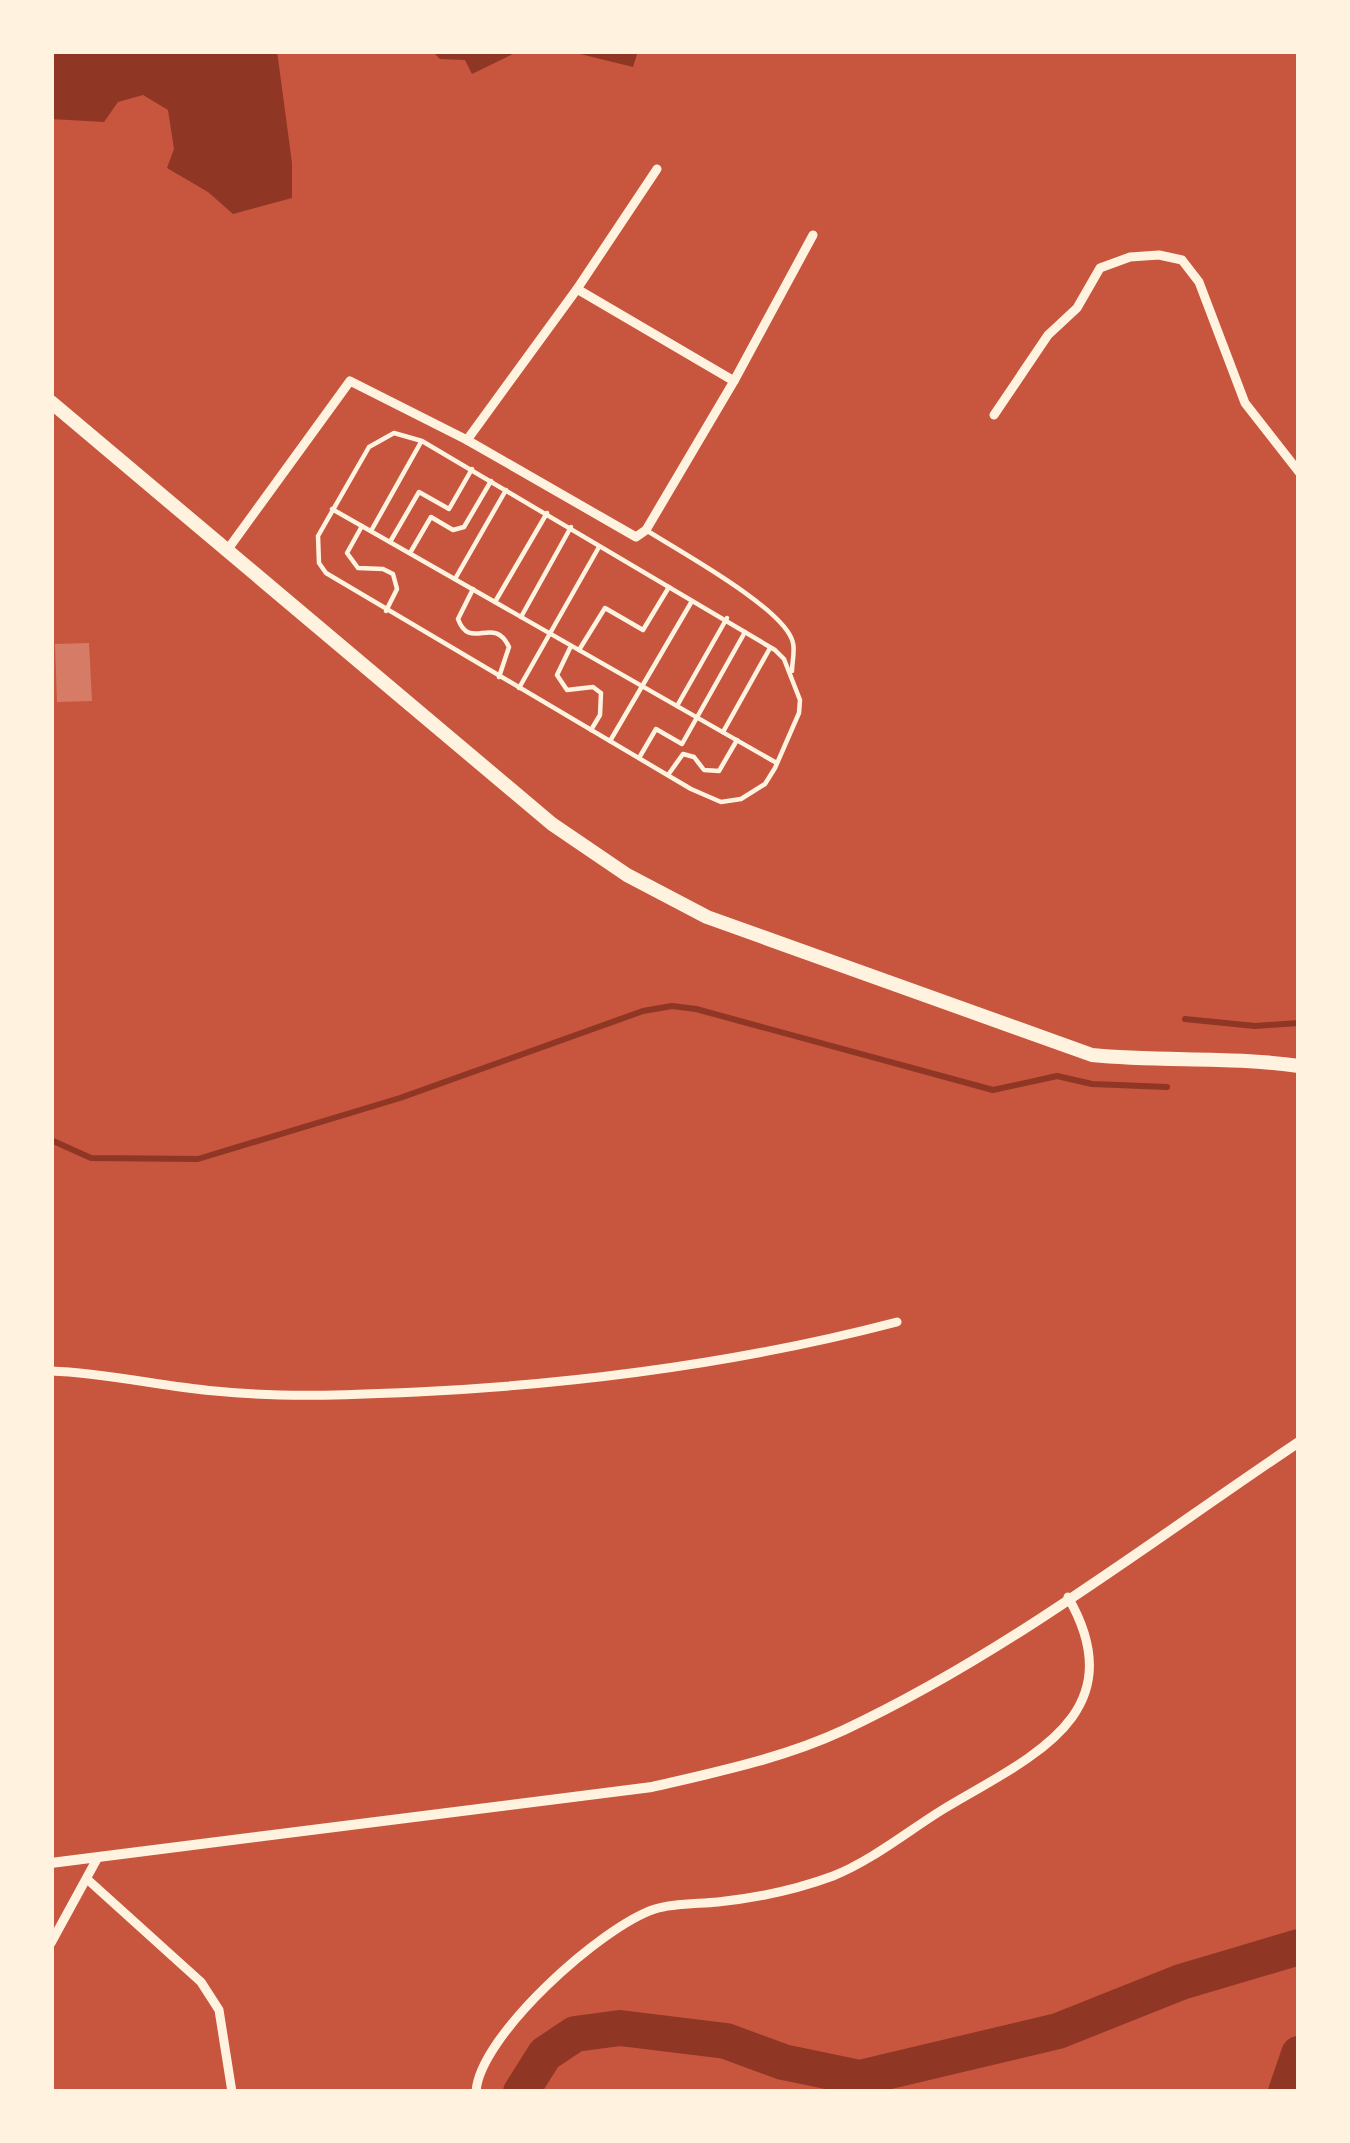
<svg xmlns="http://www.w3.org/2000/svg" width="1350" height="2143" viewBox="0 0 1350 2143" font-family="'Exo 2',sans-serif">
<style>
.water{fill:#8f3625}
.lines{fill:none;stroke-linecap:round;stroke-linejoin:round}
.stream{stroke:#8f3625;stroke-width:6}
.river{stroke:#8f3625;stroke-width:36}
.building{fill:#d67c66}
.service{stroke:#fff3e0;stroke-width:4.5}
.minor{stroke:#fff3e0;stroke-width:9}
.tertiary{stroke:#fff3e0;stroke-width:10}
.primary{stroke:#fff3e0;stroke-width:14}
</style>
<rect width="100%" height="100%" fill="#c8553d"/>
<!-- water -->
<g class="water">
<path d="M51,51h226l15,112v35l-59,16 -25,-22 -41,-24 7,-19 -6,-39 -25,-15 -25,7 -14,20 -53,-3z"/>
<path d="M432,51h87l-47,23 -7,-14 -25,-1z"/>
<path d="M568,51h70l-5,16z"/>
</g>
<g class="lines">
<!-- stream -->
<g class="stream">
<path d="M1185,1019l70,7 44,-3"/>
<path d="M51,1140l40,18 107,1 202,-61 243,-87 29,-5 24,3 297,81 64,-14 35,8 75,3"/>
</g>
<!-- river -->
<g class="river">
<path d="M521,2092l24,-38 30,-20 45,-6 106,13 57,21 77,16 198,-47 123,-49 118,-35"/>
<path d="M1286,2092l13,-38"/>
</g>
</g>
<!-- building -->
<path class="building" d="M89,643l3,58 -35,1 -2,-58z"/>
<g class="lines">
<!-- service -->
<g class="service">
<path d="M394,433l28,8 353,209 9,9 16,41 -1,13 -24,55 -10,16 -24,15 -20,3 -30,-13 -365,-216 -7,-10 -1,-27 51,-89z"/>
<path d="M332,509l443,253"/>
<path d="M362,526l-15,27 11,15 25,1 10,5 4,15 -11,22"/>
<path d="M646,530c31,20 140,79 147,113 2,8 -1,20 -1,28"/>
<path d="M371,531l50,-89"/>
<path d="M390,542l29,-50 30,17 23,-40"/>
<path d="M410,553l21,-36 22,13 11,-3 27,-46"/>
<path d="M455,579l51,-89"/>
<path d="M473,589l-15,30c12,33 36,-5 51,28l-10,30"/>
<path d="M495,602l52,-89"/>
<path d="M521,617l50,-90"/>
<path d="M570,648l-13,27 10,15 26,-3 8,6 -1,22 -9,15"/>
<path d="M579,650l26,-42 38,22 26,-43"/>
<path d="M519,688l80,-141"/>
<path d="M677,706l50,-88"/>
<path d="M723,732l47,-84"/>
<path d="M610,741l82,-140"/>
<path d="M639,758l17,-29 26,15 63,-112"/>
<path d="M668,775l15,-21 11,3 10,13 15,1 18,-31"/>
</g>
<!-- minor -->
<g class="minor">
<path d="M577,289l157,92"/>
<path d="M994,415l54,-80 29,-27 23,-40 30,-11 29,-2 23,5 17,22 46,121 54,69"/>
<path d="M467,440l110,-151 80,-120"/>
<path d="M228,549l122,-168 117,59 169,97 10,-7 88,-149 79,-146"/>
<path d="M51,1371c56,2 108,15 164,20 66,7 135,4 202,1 162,-8 323,-29 480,-70"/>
<path d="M87,1879l114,103 18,28 13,82"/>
<path d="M51,1943l47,-86"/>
<path d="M476,2092c3,-56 126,-166 179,-183 19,-6 43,-5 63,-7 38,-4 80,-13 115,-26 38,-15 75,-45 109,-66 86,-52 194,-94 126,-213"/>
</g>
<!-- tertiary -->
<path class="tertiary" d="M51,1863l601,-76c65,-15 132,-29 192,-57 162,-76 307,-189 455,-288"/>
<!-- primary -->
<path class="primary" d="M51,402l501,422 75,51 80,42 385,138c69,7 138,1 207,11"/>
</g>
<!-- border -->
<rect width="1350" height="2143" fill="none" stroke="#fff3e0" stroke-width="108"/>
</svg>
